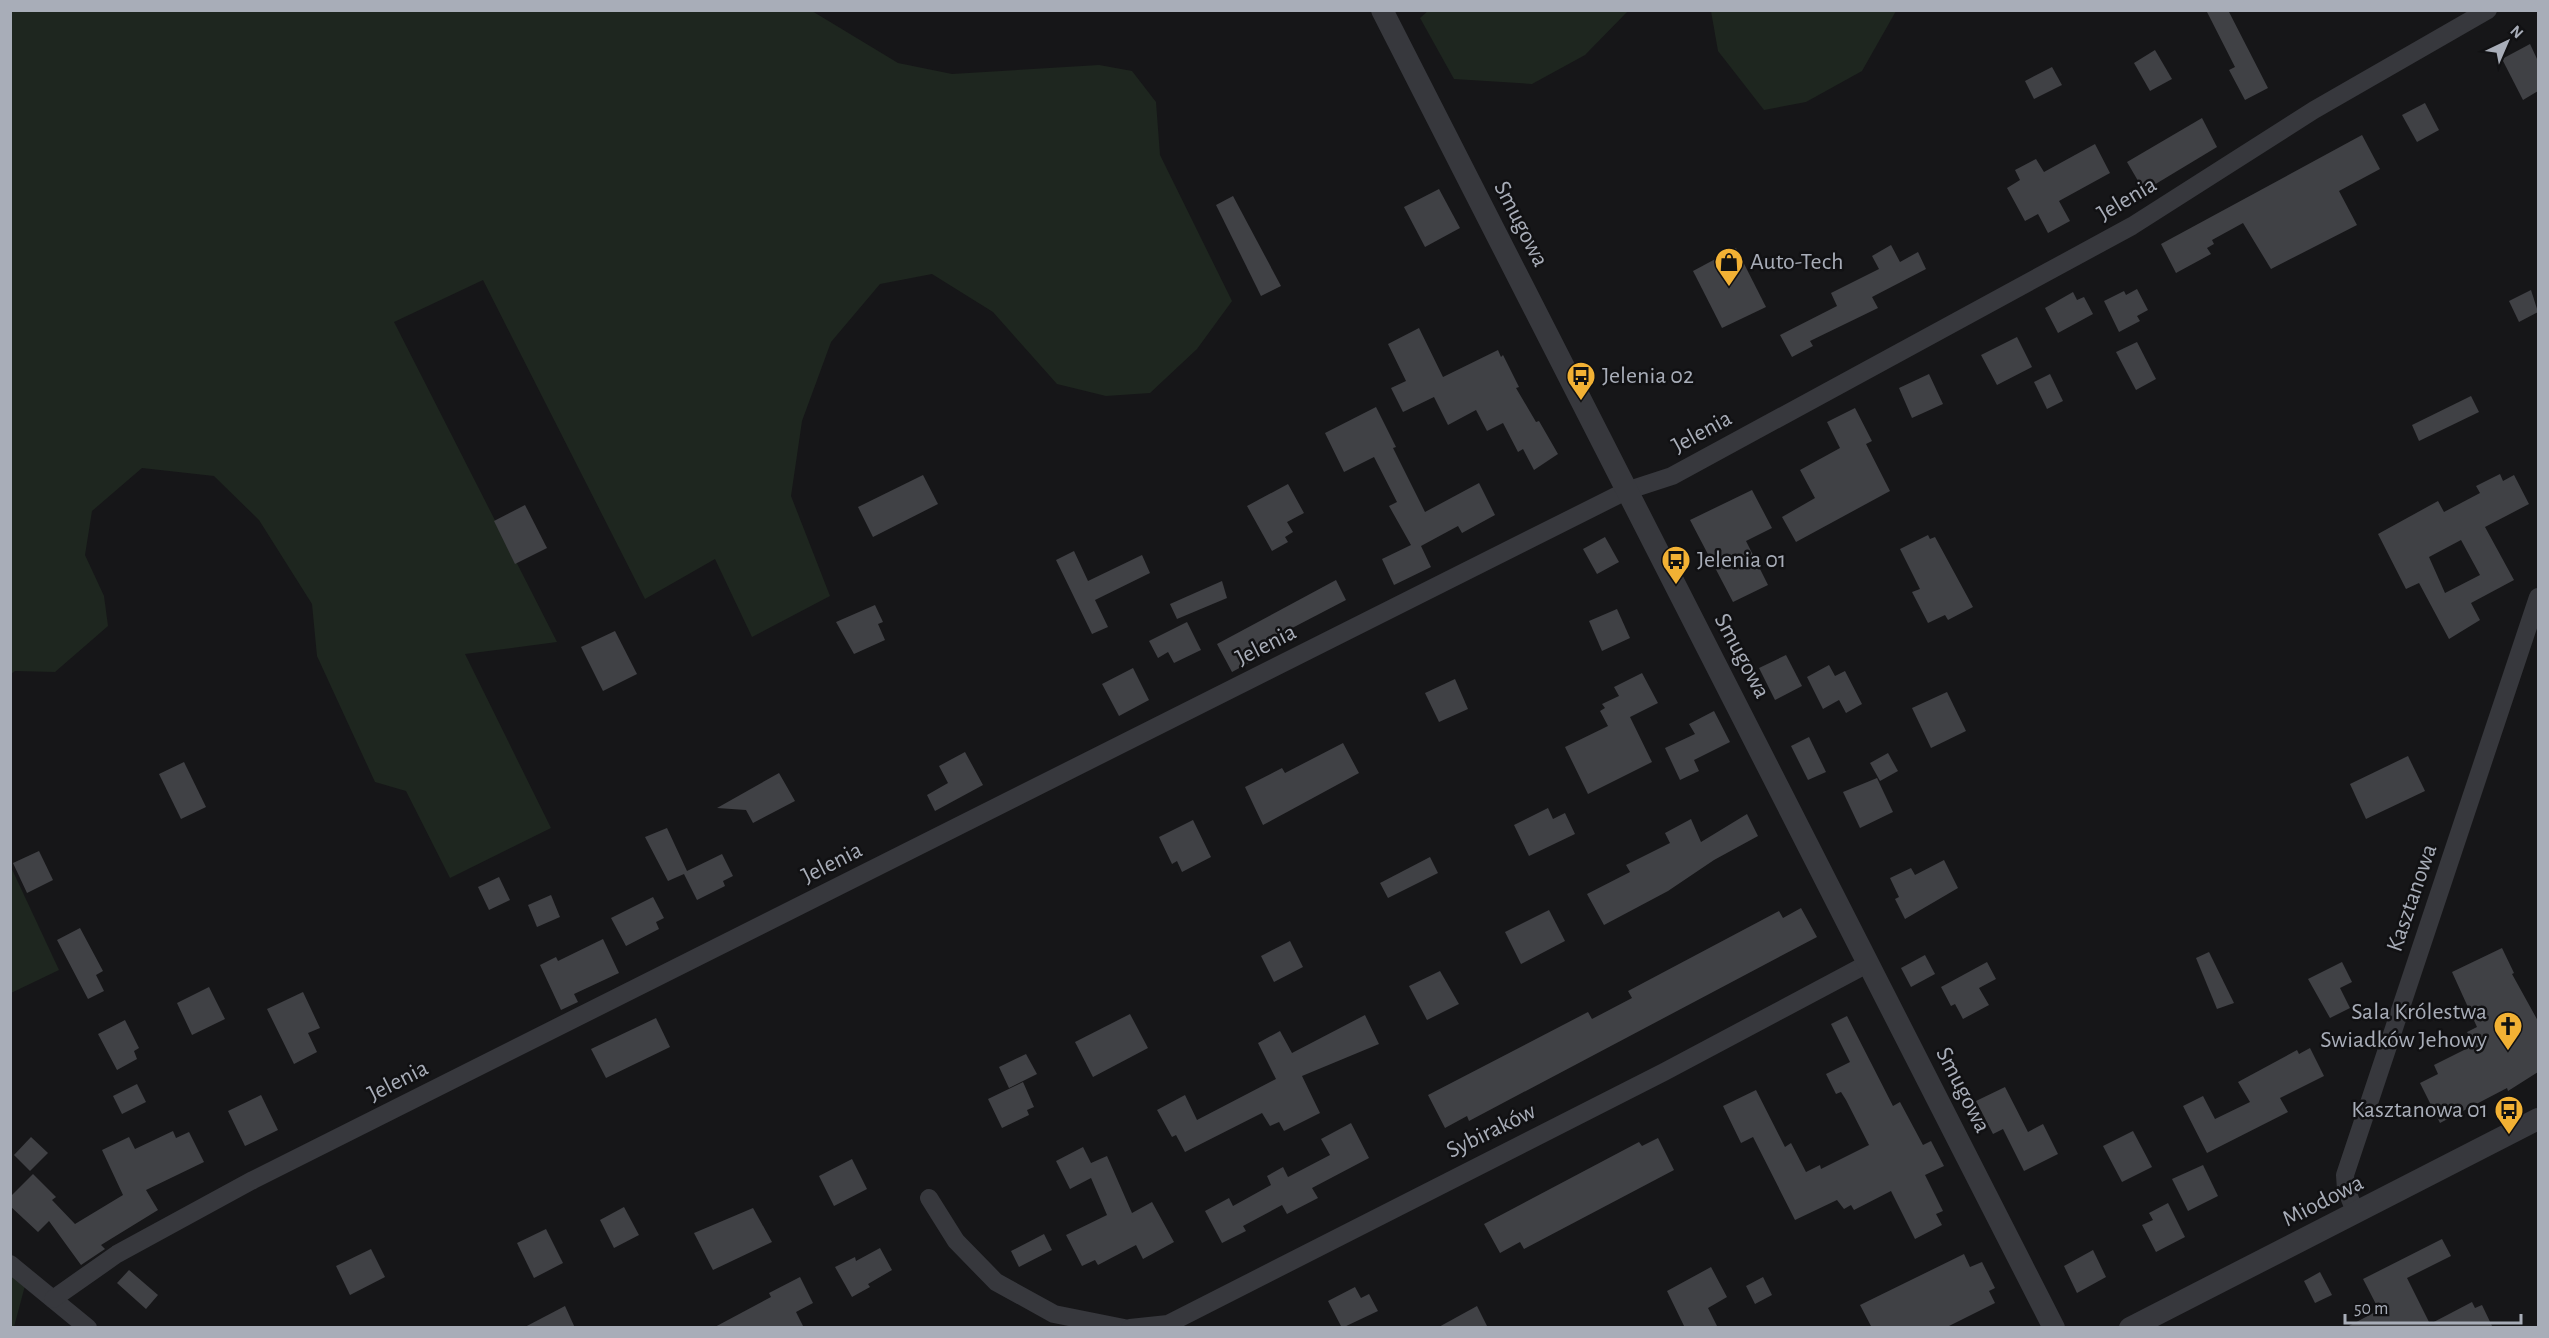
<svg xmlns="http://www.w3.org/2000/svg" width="2549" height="1338" viewBox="0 0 2549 1338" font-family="'Alegreya Sans',sans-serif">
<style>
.green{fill:#1e261f}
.building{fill:#404145;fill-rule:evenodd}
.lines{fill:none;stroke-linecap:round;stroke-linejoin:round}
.minor{stroke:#37383d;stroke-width:18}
.tertiary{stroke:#37383d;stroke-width:22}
.labels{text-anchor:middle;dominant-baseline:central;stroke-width:5;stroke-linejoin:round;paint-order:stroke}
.street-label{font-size:24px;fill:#a8adb8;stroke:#111113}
.poi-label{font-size:24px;fill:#a8adb8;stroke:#111113;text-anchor:start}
</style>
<rect width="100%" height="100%" fill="#161618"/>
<!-- green -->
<g class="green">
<path d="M1429,10h199v1l-43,44 -53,29 -78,-5 -34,-61z"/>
<path d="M11,11h801l86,52 54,11 147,-9 33,6 24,31 4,53 72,146 -35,48 -47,44 -44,3 -49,-12 -64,-72 -61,-38 -52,10 -49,58 -29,79 -11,75 39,100 -78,41 -37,-78 -70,40 -162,-319 -89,42 163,320 -92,12 86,174 -101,50 -44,-87 -31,-9 -58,-126 -5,-52 -53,-84 -45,-44 -72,-8 -50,43 -7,44 19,41 4,30 -53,46 -40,-1 -4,3z"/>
<path d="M1711,11v-1l185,1 -34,60 -56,31 -42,8 -46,-59z"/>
<path d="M10,865l49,105 -48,23h-1z"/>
<path d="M10,1265l17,13 -13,49h-3z"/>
</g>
<!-- building -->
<g class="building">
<path d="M2206,10h22l40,78 -23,12 -16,-30 6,-3z"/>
<path d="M2530,44l8,17v30l-15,9 -21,-41z"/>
<path d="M2155,50l17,29 -22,12 -16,-28z"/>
<path d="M2052,67l10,18 -28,14 -9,-18z"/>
<path d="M2425,103l14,27 -22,12 -15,-27z"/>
<path d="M2202,118l15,29 -73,44 -17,-29z"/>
<path d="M2362,135l18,34 -41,22 18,34 -86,44 -28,-46 -31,17 2,4 -7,4 4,6 -35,19 -15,-29z"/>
<path d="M2095,144l15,29 -51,28 11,20 -22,12 -10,-19 -13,7 -18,-33 13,-8 -5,-10 21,-11 8,13z"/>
<path d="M1439,189l21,39 -35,19 -21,-40z"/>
<path d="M1233,196l48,90 -20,10 -45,-91z"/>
<path d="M1891,245l9,17 18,-10 8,17 -54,28 6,11 -68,33 3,5 -21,11 -12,-22 57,-29 -6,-13 48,-24 -7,-13z"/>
<path d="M1736,248l30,59 -44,21 -29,-57z"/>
<path d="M2137,289l11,21 -11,6 3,5 -21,11 -15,-31 20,-10 2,4z"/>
<path d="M2531,290l7,22 -19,10 -10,-21z"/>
<path d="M2073,292l4,8 7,-3 9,17 -35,19 -13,-25z"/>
<path d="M1419,328l24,49 55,-27 3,7 2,-2 16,32 -3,1 20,34 3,-1 19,33 -24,16 -11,-21 -5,3 -15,-29 -16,8 -11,-21 -28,15 -14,-28 -31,15 -12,-24 15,-7 -18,-37z"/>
<path d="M2017,337l15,30 -35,18 -16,-30z"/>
<path d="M2137,342l19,37 -20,11 -20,-38z"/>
<path d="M1929,374l14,30 -31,14 -13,-30z"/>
<path d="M2050,374l13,27 -16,8 -13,-27z"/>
<path d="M2471,396l8,16 -60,29 -7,-16z"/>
<path d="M1376,407l20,40 -3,1 32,64 54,-29 16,32 -33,18 -4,-7 -37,20 10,21 -37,18 -12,-26 29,-14 -22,-39 8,-4 -23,-45 -30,15 -19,-39z"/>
<path d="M1855,408l17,33 -6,3 24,47 -94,51 -14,-25 33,-19 -15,-28 40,-22 -13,-26z"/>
<path d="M2500,474l3,7 11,-6 15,29 -44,23 29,53 -43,23 9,17 -31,19 -30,-56 -13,6 -28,-55 60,-33 6,11 36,-19 -4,-7zM2461,540l19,35 -35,18 -16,-36z"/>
<path d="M923,475l15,29 -65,33 -15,-30z"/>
<path d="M1288,484l16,29 -17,9 6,10 -8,5 3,5 -16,9 -25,-45z"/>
<path d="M1752,490l20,38 -26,13 22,44 -35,17 -43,-82z"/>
<path d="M525,505l22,43 -32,16 -21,-43z"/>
<path d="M1928,535l2,4 5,-2 38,70 -25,13 -3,-5 -17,8 -16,-31 8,-3 -20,-40z"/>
<path d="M1605,537l14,25 -22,12 -14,-25z"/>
<path d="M1074,551l14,30 54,-26 8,18 -55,27 13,27 -16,7 -36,-74z"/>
<path d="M1336,580l10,20 -75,39 5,9 -44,24 -15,-28z"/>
<path d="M1222,581l5,17 -50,21 -7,-15z"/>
<path d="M875,605l8,17 -5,2 7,16 -31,14 -18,-32z"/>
<path d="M1617,609l13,29 -28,13 -13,-30z"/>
<path d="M1187,622l14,28 -27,13 -6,-11 -10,6 -9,-17z"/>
<path d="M615,631l22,43 -34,17 -22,-44z"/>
<path d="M1786,655l16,31 -27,14 -16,-32z"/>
<path d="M1829,665l6,11 10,-5 17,33 -16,9 -7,-13 -16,9 -16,-32z"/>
<path d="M1133,668l16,32 -30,16 -17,-32z"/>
<path d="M1642,673l16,30 -28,14 22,45 -64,32 -23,-47 43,-21 -8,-15 5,-3 -3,-4 17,-8 -5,-9z"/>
<path d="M1455,679l13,30 -29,13 -14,-29z"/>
<path d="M1947,692l19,39 -35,17 -19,-40z"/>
<path d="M1714,711l16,31 -36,18 5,11 -19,9 -15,-32 30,-14 -6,-10z"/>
<path d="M1809,737l17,35 -18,8 -17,-34z"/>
<path d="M1343,743l16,30 -96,52 -18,-38 37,-19 3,5z"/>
<path d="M965,752l18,33 -48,26 -8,-16 21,-12 -9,-17z"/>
<path d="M1888,753l10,18 -18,10 -10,-18z"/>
<path d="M2408,756l17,35 -59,28 -16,-35z"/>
<path d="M184,762l22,45 -25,12 -22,-45z"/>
<path d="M779,773l16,28 -42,22 -7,-13 -29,-2z"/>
<path d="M1877,778l16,34 -33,16 -17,-36z"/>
<path d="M1548,808l5,11 12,-6 10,21 -46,22 -15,-31z"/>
<path d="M1747,814l11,22 -44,24 -46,31 -64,34 -17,-31 43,-22 -4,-7 44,-22 -5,-10 26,-14 10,23z"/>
<path d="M1193,820l18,37 -29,15 -5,-11 -5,3 -13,-27z"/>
<path d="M667,828l20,43 35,-17 11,22 -10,5 2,5 -28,14 -13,-26 -16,7 -23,-44z"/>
<path d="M39,851l14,29 -26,13 -14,-30z"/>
<path d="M1430,857l8,16 -50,25 -8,-15z"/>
<path d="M1944,860l14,28 -53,31 -10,-20 4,-2 -9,-19 21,-10 4,7z"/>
<path d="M499,877l11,23 -21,10 -11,-23z"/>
<path d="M551,895l9,22 -23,10 -9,-22z"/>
<path d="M653,897l11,21 -8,4 3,7 -33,17 -15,-28z"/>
<path d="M1801,908l16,29 -348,184 -2,-5 -22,12 -17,-33 160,-83 4,7 40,-21 -4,-7 151,-80 4,7z"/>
<path d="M1549,910l16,31 -44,23 -16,-32z"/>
<path d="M80,928l23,43 -7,4 8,16 -16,8 -31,-59z"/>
<path d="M603,939l16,34 -45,21 4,8 -17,8 -21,-45 16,-8 2,4z"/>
<path d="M1290,941l13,26 -29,15 -13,-26z"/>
<path d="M2502,948l12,25 -2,1 26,47v51l-30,19 -1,-3 -67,35 -20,-40 18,-9 -4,-9 40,-20 -7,-13 10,-5 -25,-55z"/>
<path d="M2209,952l25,51 -17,6 -21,-51z"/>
<path d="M1925,955l10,19 -24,13 -10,-19z"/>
<path d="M1987,962l9,17 -17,9 10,17 -26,14 -8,-15 -4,2 -10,-19z"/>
<path d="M2342,962l10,20 -12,6 10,20 -20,10 -22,-39z"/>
<path d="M1440,971l19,33 -32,16 -18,-34z"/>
<path d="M209,987l16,32 -33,16 -15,-32z"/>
<path d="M303,992l17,36 -12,5 9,19 -23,12 -27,-55z"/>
<path d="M1130,1014l18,34 -55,29 -18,-35z"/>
<path d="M1365,1015l14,29 -77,32 18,37 -36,18 -5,-9 -9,4 -8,-13 -77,39 -9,-17 -4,2 -15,-27 28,-15 12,25 79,-41 -18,-36 22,-12 12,22z"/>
<path d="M1847,1016l46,90 7,-4 23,43 8,-4 13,25 -19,9 18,36 -7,3 6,11 -27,14 -24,-48 -37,19 -3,-5 -7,4 -7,-9 -42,20 -42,-83 -12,6 -18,-37 33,-16 29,57 6,-4 15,29 14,-7 1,4 48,-24 -23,-45 -5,-8 -5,2 -10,-20 24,-12 -19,-38z"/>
<path d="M656,1018l14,29 -64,31 -15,-29z"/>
<path d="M125,1020l14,28 -5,3 3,8 -20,11 -19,-36z"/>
<path d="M2310,1048l14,28 -44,22 8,14 -81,41 -24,-47 20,-10 12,23 35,-17 -12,-20 59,-32 2,4z"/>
<path d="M1026,1054l11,20 -28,14 -10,-21z"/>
<path d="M1023,1082l11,25 -7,3 2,5 -27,13 -14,-29z"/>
<path d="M137,1084l9,18 -24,12 -9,-18z"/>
<path d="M2005,1087l23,45 15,-8 15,30 -34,17 -21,-42 -10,5 -17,-33z"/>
<path d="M261,1095l17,35 -33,16 -17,-35z"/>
<path d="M1351,1123l18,35 -57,30 6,10 -31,16 -5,-9 -39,21 3,5 -24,12 -17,-32 24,-13 4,8 38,-21 -4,-9 16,-9 5,10 42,-22 -9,-16z"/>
<path d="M173,1131l3,7 13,-6 15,30 -58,28 12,20 -57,35 4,4 -24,16 -32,-44 -11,11 -28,-26v-9l23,-23 23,23 -4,3 23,24 48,-29 -21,-45 27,-13 6,12z"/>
<path d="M2133,1131l19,36 -30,15 -19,-36z"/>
<path d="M31,1137l17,16 -18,18 -16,-16z"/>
<path d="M1658,1138l16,32 -150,79 -4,-7 -20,11 -16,-29 155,-82 3,4z"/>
<path d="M1083,1147l8,16 16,-7 25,57 20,-11 22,40 -31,17 -7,-14 -38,20 -3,-5 -13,6 -16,-31 41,-20 -16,-37 -21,11 -14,-28z"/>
<path d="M852,1159l15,30 -33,17 -15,-30z"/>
<path d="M2203,1165l15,31 -30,15 -16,-32z"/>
<path d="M2168,1203l17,34 -29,15 -14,-27 11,-5 -4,-7z"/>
<path d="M624,1207l15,28 -25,13 -14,-28z"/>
<path d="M753,1208l19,34 -59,28 -19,-37z"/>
<path d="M546,1229l17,34 -29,15 -17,-35z"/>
<path d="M1044,1234l8,16 -33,17 -8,-16z"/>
<path d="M2442,1239l9,17 -44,22 23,46 42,-22 3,6 7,-3 11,23h-148l34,-18 -16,-31z"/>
<path d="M880,1248l12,22 -24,14 2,3 -18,10 -17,-30 20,-10 1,4z"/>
<path d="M371,1249l14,28 -35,18 -14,-29z"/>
<path d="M2093,1250l13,27 -29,16 -13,-27z"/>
<path d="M1964,1254l6,13 12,-5 13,26 -6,3 6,12 -50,25h-73l-12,-23z"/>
<path d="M1711,1267l16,30 -19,11 10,20h-33l-18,-37z"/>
<path d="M129,1270l29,25 -12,14 -29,-26z"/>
<path d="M2320,1272l12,23 -17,8 -11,-22z"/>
<path d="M800,1277l13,26 -17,9 8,16h-91l58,-31 -2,-4z"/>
<path d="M1763,1277l9,18 -17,9 -9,-18z"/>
<path d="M1355,1287l6,11 8,-4 9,17 -36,17 -14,-27z"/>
<path d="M565,1306l10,22h-52z"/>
<path d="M1477,1306l11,22h-51z"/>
</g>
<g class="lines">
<!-- minor -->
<g class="minor">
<path d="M929,1198l27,43 40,41 58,32 70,14"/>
<path d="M2356,1214l-10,-25 -1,-14 193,-578"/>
<path d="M10,1264l78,64"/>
<path d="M53,1299l64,-45 136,-74 1373,-689 46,-15 460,-250 182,-116 174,-100"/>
<path d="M1130,1328l38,-4 496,-252 205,-109"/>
</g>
<!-- tertiary -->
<g class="tertiary">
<path d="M1382,10l672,1318"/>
<path d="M2130,1328l408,-209"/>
</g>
</g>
<!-- icons -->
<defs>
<g id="shop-pin" transform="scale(1.5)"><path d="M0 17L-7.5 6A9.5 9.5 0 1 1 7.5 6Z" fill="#f2b134" stroke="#111113"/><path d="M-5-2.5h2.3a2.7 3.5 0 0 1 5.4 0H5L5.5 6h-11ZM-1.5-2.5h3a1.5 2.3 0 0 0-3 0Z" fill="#111"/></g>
<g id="bus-pin" transform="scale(1.5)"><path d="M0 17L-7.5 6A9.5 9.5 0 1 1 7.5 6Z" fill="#f2b134" stroke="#111113"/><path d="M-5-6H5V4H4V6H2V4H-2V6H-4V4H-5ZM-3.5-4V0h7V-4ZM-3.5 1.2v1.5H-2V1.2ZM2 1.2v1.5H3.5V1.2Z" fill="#111"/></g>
<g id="church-pin" transform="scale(1.5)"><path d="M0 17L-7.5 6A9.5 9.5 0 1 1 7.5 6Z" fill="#f2b134" stroke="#111113"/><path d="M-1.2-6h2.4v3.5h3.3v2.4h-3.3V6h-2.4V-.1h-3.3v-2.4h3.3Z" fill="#111"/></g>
</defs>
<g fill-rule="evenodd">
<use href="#shop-pin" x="1729" y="262"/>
<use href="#bus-pin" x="1581" y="376"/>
<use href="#bus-pin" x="1676" y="560"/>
<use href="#church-pin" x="2508" y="1026"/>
<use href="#bus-pin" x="2509" y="1110"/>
</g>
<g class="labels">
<!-- street labels -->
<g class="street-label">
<text transform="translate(2127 199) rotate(-31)">Jelenia</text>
<text transform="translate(1521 224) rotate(63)">Smugowa</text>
<text transform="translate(1702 432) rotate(-29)">Jelenia</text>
<text transform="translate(1266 645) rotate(-27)">Jelenia</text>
<text transform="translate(1742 656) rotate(62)">Smugowa</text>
<text transform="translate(832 863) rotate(-27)">Jelenia</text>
<text transform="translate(2412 898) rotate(-71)">Kasztanowa</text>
<text transform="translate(398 1081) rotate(-27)">Jelenia</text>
<text transform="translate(1963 1090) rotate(63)">Smugowa</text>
<text transform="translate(1491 1131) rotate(-26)">Sybiraków</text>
<text transform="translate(2323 1201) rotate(-27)">Miodowa</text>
</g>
<!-- poi labels -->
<g class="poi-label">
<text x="1750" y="262">Auto-Tech</text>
<text x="1602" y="376">Jelenia 02</text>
<text x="1697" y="560">Jelenia 01</text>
<text x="2487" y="1012" text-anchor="end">Sala Królestwa<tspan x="2487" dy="28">Swiadków Jehowy</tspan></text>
<text x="2488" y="1110" text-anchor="end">Kasztanowa 01</text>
</g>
</g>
<!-- border -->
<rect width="2549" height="1338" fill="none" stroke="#a8adb8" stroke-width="24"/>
<!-- north arrow -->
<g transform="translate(2507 42) rotate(44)" stroke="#111113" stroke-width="4.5" paint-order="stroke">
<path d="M0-4.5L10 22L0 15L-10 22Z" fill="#a8adb8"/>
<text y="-9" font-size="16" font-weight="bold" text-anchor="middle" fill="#a8adb8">N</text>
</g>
<!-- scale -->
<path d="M2345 1314v9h176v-9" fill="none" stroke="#a8adb8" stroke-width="3"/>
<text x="2354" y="1314" font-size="18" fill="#a8adb8" stroke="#111113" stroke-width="4.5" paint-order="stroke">50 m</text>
</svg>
